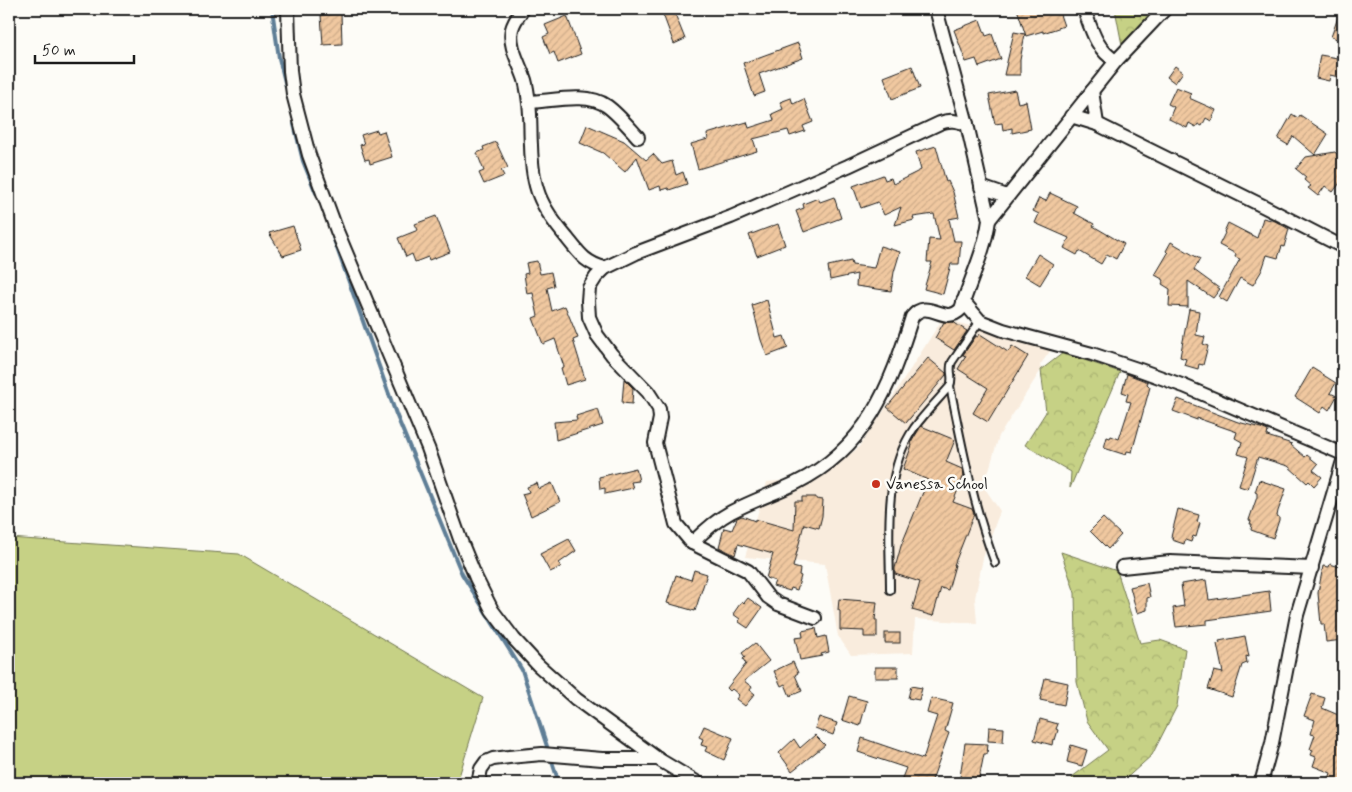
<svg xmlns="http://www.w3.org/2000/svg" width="1352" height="792" viewBox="0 0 1352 792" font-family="Mynerve,sans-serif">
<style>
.built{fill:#f9ecdd}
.green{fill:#c6d185;stroke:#717650}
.forest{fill:url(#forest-crowns);stroke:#717650}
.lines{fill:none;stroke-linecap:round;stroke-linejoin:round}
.stream{stroke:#5e7e96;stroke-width:4}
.building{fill:url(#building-hatch);stroke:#1c1c1c}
.lane-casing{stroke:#1c1c1c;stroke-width:10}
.street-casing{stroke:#1c1c1c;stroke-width:16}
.lane{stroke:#fdfcf7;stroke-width:6}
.street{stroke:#fdfcf7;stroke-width:12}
.poi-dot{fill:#c8321e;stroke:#fdfcf7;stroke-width:2}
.labels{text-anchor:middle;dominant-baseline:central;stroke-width:5;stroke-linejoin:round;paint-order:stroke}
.poi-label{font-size:16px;fill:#1c1c1c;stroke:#fdfcf7;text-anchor:start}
</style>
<defs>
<pattern id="forest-crowns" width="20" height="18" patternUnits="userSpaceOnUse" patternTransform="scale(1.25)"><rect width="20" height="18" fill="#c6d185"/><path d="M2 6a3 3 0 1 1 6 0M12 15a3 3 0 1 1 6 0" fill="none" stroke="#aab372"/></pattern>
<pattern id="building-hatch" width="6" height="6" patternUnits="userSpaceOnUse" patternTransform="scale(1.25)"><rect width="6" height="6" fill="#f0c8a0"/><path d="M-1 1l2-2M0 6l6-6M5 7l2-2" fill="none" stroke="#cdab89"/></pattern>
</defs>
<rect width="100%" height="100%" fill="#fdfcf7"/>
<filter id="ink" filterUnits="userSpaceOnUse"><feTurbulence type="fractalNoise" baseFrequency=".02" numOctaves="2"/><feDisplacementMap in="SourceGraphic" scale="10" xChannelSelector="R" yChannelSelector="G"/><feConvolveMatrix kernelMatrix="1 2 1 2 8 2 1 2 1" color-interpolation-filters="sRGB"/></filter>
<g filter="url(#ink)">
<!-- built -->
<path class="built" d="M943,318l108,32 -11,15 1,5 -42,66 -15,51 16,24 -17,47 -8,40 2,25 -62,-4 -2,34 -62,2 -13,-19 -13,-72 -80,-7 22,-75 53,-5 38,-29 25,-36z"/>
<!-- green -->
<path class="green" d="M9,538l230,16 244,144 -26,85h-448z"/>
<!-- forest -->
<g class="forest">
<path d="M1115,9h42l-35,36z"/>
<path d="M1063,353l57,19 -50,116 1,-16 -46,-27 21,-33 -5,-42z"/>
<path d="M1061,552l56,19 23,72 20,-3 25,9 -8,57 -25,49 -31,28h-47l-2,-6 36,-27 -21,-29 -10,-39 -2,-89z"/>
</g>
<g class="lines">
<!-- stream -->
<g class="stream">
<path d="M272,9l7,49 8,32"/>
<path d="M294,124l9,37 13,32"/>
<path d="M333,237l63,177 66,160 60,96 37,113"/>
</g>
</g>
<!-- building -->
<g class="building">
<path d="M661,9h12l12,30 -11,5z"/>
<path d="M1017,9h41l6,17 -21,7v-2l-17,5z"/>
<path d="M1341,9h2v32l-12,-4z"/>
<path d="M341,13l1,31 -19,1 -2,-30z"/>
<path d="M567,16l14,38 -23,9 -4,-11 -4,2 -7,-17 6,-3 -4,-9z"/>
<path d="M980,20l6,16 6,-2 9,25 -22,8 -3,-8 -10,3 -12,-32z"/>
<path d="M1014,32l11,2 -5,26v15h-16z"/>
<path d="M798,43l5,15 -44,16 6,18 -11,4 -11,-33z"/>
<path d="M1320,55l23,4v19l-13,-3 -1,6 -13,-3z"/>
<path d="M912,66l8,22 -28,11 -8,-22z"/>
<path d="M1175,66l8,6 -8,11 -8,-6z"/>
<path d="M1176,87l15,6 -2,5 27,12 -5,11 -5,-3 -4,8 -4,-2 -2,3 -7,-4 -2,5 -18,-9 5,-12 -6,-3z"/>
<path d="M1015,90l3,13 8,-2 5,28 -19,4v-5l-9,2 -1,-7 -7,1 -6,-29z"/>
<path d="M791,98l2,6 11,-5 9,23 -10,4 2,5 -15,5 -2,-6 -35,9 4,12 -59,18 -7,-25 17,-5 -1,-5 40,-12 2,6 25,-8 -2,-6 11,-5 -3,-7z"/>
<path d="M1292,114l6,4 2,-3 28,19 -13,21 -22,-19 -5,9 -10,-6z"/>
<path d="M587,125l37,16 22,19 7,-6 9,10 10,-3 4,14 7,-3 4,12 -18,6 -1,-2 -7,2 -1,-4 -11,4 -12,-33 -12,15 -22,-19 -23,-10z"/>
<path d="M377,130l1,3 6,-2 8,26 -22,7 -1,-5 -4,1 -5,-15 4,-1 -3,-9z"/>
<path d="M496,142l12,26 -7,2 3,6 -20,8 -5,-11 5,-2 -7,-18 7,-3 -1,-3z"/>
<path d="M936,146l10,36 2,-1 5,11 6,25 -10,2 5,22h7l-2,23h-8l-8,30 -19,-5 8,-27h-5l2,-23 11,1 -6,-26 -21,3 1,3 -19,5 6,-18 -17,8 -6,-13 -17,6 -8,-22 30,-11 2,5 6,-2 2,6 28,-14 -5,-18z"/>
<path d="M1335,152l8,9v18l-10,13 -8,-6 -7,10 -10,-8 3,-2 -7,-6 2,-3 -10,-8 10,-12z"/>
<path d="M1050,193l27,13 -3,7 20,11 -1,2 31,18 -8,15 -9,-5 -6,10 -22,-13 -2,4 -13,-7 5,-10 -34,-15 4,-9 -6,-3 6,-13 7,3z"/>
<path d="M834,197l7,21 -37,14 -8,-21 8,-3 -1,-4 15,-6 2,4z"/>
<path d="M436,216l14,36 -21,8 -1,-3 -13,5 -3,-8 -6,3 -8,-19 20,-8 -3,-6z"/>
<path d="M1263,218l12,3 14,8 -5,18 -2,-1 -4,12 -11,-3 -5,15 -9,15 -13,-7 -13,24 -8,-5 21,-38 -5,-2 1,-3 -17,-9 6,-12 -1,-1 4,-9 29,15z"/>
<path d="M778,224l7,21 -28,11 -8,-21z"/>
<path d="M293,226l8,24 -18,6 -14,-23z"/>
<path d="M1171,242l29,17 -6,11 26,19 -7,9 -25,-17v26l-19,-1 1,-17 -8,-5 2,-4 -9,-5 13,-22 -2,-2z"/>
<path d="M880,246l20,6 -6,20 -3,19 -35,-5 1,-12 -27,6 -2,-14 23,-5 1,4 22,3z"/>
<path d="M1038,254l15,10 -13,21 -15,-9z"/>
<path d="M537,261l3,13 11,-2 3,14 -7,2 5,23 13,-5 13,32 -5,2 12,39 -19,6 -5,-17 3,-1 -9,-28 -12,5 -10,-26 5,-2 -5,-23 -6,1 -3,-20 4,-1 -2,-10z"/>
<path d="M767,300l10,38 7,-2 4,12 -21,8 -6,-16 -9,-35z"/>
<path d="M1189,309l10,2 -3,24 9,2 -2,7 5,2 -5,19 -4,-1 -1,5 -14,-4 2,-6 -6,-2z"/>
<path d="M944,322h9l14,9 -13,19 -19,-12z"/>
<path d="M980,334l28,18 4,-6 16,10 -40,66 -15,-9 15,-25 -30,-19 8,-13 -3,-1 13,-19 2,1z"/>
<path d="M928,358l18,15v2l-40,48 -19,-16z"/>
<path d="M1312,368l24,15 -6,10 7,3 -8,14 -5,-4 -4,7 -25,-16z"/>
<path d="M1127,374l21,8 -1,2 3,3 -18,65 -5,-1 -1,4 -22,-7 3,-11 3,1 1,-2 8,3 12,-37 -5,-1 2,-7 -6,-2z"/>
<path d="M624,379l9,9 -1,16 -10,-1z"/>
<path d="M1178,399l60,23 23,6 7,3 -1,5 25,8 -1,1 14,12 2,-2 11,9 -5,6 9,7 -8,9 -5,-5 -2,2 -19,-17 -30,-9 -10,32 -9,-3 9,-29 -10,-3 4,-12 -7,-4 2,-6 -40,-14v2l-24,-9z"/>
<path d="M598,409l5,16 -47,15 -2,-18 23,-2 -1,-4z"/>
<path d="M921,426l34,14 -9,22 16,7 2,6 -11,27 19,7 2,5 -20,51h1l-7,25 -7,-2 -8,28 -21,-6 8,-28 -25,-8v-6l6,-22 27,-66 -25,-11 9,-24h-1l1,-4z"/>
<path d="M636,468l3,13 -8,1 2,6 -28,6v-6l-5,1 -1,-12z"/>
<path d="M1259,480l27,9 -8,22 -1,5 2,1v3l-6,18 -22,-8 1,-6h-2l1,-3 -2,-1 8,-23v-4l-2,-1z"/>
<path d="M537,483l2,6 13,-6 8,19 -29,14 -9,-22 7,-2 -2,-5z"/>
<path d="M802,497h14v2l7,1 -1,16 -3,12 -15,-4 -11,43 7,2 -1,6 2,1 -4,14 -6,-2 -1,3 -17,-5 2,-5 -9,-3 7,-24 -35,-10 -3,11 -16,-8 5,-19 8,2 5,-12 5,-2 13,5v-2l39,11 1,-29h7z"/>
<path d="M1178,509l21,6 -2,7 3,1 -4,14 -3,-1 -2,6 -6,-2 -1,4 -12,-4 1,-3h-2z"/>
<path d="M1103,518l18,17 -13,14 -18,-18z"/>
<path d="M569,539l7,12 -17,12 2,4 -11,5 -10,-18z"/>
<path d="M1330,564l13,4v72l-17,2 -2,-18h-3l-3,-31 5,-27 6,1z"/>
<path d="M694,570l13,4 -12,37 -28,-8 9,-28 15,5z"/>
<path d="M1206,580l3,20 60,-9 2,20 -64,9v4l-31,3 -3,-19 11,-2 -3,-22z"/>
<path d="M1147,583l3,14 -3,1v12l-10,3 -7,-26z"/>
<path d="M748,598l14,10 -14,20 -9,-6 1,-3 -7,-5 9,-13 2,2z"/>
<path d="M839,599l38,3 -2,18h2v17h-13v-6l-24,-1v-19l-2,-1z"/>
<path d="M816,628l2,10 8,-2 3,16 -8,2 1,2 -22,4 -5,-22 8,-1 -1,-6z"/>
<rect x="885" y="633" width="15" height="10"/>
<path d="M1245,636l4,21 -3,-1 1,7 -5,2 -10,32 -24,-8 6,-18 9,2 -6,-29 3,-1 -1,-2z"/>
<path d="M755,643l14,18 -25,20 8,6 -2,3 5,4 -10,12 -9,-7 3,-4 -7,-6 -2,2 -3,-3 19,-24 -3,-5 2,-2 -3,-4z"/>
<path d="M793,662l5,11 -3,2 7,16 -12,5 -5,-12 -4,2 -7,-15z"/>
<rect x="875" y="667" width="23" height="11"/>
<path d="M1045,678l23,5 -4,22 -24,-5z"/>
<path d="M911,686l11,2 -3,12 -11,-2z"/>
<path d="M1312,694l13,4 -3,10 21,9v66l-14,-4 2,-6 -18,-7 3,-9 -5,-2 2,-5 -3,-1 5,-14 -4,-1 4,-14 -11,-4z"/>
<path d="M849,696l18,5 -7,25 -18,-6z"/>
<path d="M931,698l22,5 -8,28 4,2 -18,50h-31l6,-15 -48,-16 4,-14 61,21 14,-43 -10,-3z"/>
<path d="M819,717l18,6 -4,12 -18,-7z"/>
<path d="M1040,719l18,5 -2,5 2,1 -3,10 -2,-1 -1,6 -18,-5z"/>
<path d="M704,726l29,12 -9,22 -19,-9 2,-4 -6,-2 2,-6 -4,-2z"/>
<path d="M989,727l15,1 -1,14 -15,-1z"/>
<path d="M815,735l10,10 -33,26 -13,-18 15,-14 6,9z"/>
<path d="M965,743l23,1 -1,10h-3l-5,25 -4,-1 -1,2 -14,-3z"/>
<path d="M1071,745l16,5 -5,16 -15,-4z"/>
</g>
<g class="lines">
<!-- lane casing -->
<g class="lane-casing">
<g id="lane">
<path d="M950,386c12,60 23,119 45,177"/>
<path d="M890,590c0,-53 -8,-116 24,-162 11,-15 24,-28 36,-42 4,-8 -2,-16 2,-24l28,-41"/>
</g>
</g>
<!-- street casing -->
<g class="street-casing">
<g id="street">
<path d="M288,9l2,62 3,23 16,61 28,76 91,217 32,91 16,39 16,32 22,29 24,26 38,34 82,60 40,24"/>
<path d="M523,9c-4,6 -9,12 -11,20 -4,17 8,35 13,51 2,7 3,15 4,23 2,14 1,28 2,42 1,43 9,61 36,93 12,15 18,25 38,30"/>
<path d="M1084,9c7,19 12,41 32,52"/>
<path d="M1092,91l5,33"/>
<path d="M529,102c23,-1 59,-10 78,4 11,8 21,20 31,31"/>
<path d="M1071,116l26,8 168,83 78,40"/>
<path d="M981,187l26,9"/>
<path d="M989,220l127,-159 49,-52"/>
<path d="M963,301l17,20 23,9 89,24 48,16 44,16 159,68"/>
<path d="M692,543c12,-12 24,-23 39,-31 21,-11 44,-19 65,-29 71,-35 94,-96 116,-166 16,-21 32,10 49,-8 9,-29 24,-58 28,-89l-22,-96 -31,-115"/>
<path d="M1122,567l48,-5 142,6"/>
<path d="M815,618l-37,-14 -10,-7 -20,-26 -56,-28 -16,-19 -21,-81 5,-25 -1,-9 -11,-17 -36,-37 -15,-20 -8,-18 -1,-16 1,-13 7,-11 9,-9 31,-15 95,-36 117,-51 92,-43c10,-4 17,-2 27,1"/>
<path d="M478,783l3,-14 5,-7 7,-3 16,-2 33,-3 60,5h56"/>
<path d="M1261,783l11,-40 25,-128 46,-154"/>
</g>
</g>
<!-- lane -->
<use href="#lane" class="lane"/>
<!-- street -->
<use href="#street" class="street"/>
</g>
</g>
<!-- markers -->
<circle class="poi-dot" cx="876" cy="484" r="5"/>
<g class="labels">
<!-- poi labels -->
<g class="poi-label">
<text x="886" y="484">Vanessa School</text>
</g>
</g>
<!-- margin -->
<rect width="1352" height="792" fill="none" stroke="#fdfcf7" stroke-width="30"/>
<rect x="15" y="15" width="1322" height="762" fill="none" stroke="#1c1c1c" stroke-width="2" filter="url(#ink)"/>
<!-- scale -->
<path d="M35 55v8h99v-8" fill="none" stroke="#1c1c1c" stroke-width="2.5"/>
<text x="42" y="55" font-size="15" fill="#1c1c1c" stroke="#fdfcf7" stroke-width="4" paint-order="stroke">50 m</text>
</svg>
